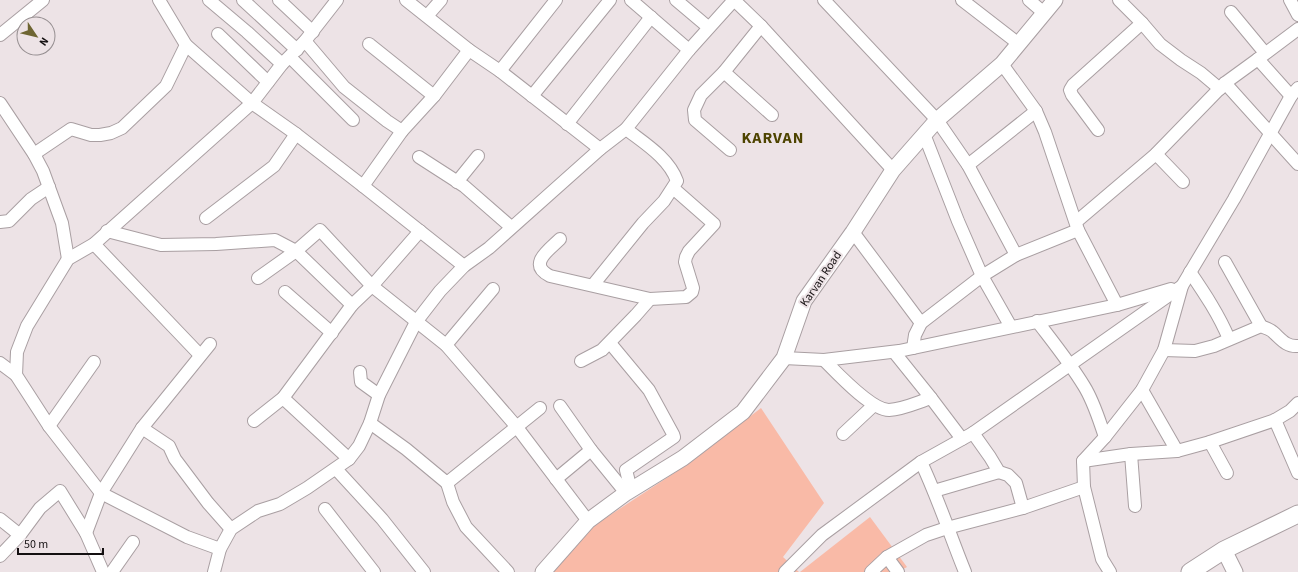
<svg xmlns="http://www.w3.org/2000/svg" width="1298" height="572" viewBox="0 0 1298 572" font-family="'Source Sans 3',sans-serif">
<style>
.green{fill:#f9baa7}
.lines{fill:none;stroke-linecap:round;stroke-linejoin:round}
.minor-casing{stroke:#a99fa2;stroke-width:14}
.tertiary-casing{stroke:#a99fa2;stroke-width:17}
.secondary-casing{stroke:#a99fa2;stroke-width:19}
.minor{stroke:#fff;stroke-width:12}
.tertiary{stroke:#fff;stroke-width:15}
.secondary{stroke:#fff;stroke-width:17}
.labels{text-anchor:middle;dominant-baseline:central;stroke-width:4;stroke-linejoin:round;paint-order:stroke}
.street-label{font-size:12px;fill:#141011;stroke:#ede3e6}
.district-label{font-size:16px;font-weight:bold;letter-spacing:1px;fill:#4e4400;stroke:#ede3e6}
</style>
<rect width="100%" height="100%" fill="#ede3e6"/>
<!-- green -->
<g class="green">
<path d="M761,408l63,95 -41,54 16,15h-248l44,-47 96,-63z"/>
<path d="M870,517l37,50 -9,5h-98z"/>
</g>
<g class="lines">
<!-- minor casing -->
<g class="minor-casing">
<g id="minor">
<path d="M159,0l27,45 66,58 44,31 67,52 101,80"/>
<path d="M209,0l38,32 35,32"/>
<path d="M243,0l54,50"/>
<path d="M279,0l34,32"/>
<path d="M406,0l63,50 31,21 100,78"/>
<path d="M631,0l58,50"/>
<path d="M676,0l32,27"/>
<path d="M734,0l27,26 132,144"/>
<path d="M824,0l113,120 31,45 48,90"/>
<path d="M962,0l57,44"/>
<path d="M1029,0l15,13"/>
<path d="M1119,0l23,23 18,21 21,16 20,13 19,16"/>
<path d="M1290,0l8,15"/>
<path d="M1231,12l34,41"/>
<path d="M427,16l14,-16"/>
<path d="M218,34l50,48"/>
<path d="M0,35l43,-35"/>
<path d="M305,41l39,46 43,34 15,10"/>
<path d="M369,44l65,52"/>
<path d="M290,57l63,63"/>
<path d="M1002,64l34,47 9,21 33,98 39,75"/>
<path d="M500,71l56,-71"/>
<path d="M724,72l48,43"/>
<path d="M1225,83l73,81"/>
<path d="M532,96l78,-96"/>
<path d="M1291,96l-33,-37 40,-30"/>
<path d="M0,103l34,51 9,17 19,52 6,36"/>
<path d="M567,124l84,-107"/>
<path d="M1098,130l-26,-35 -2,-5 3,-5 69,-62"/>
<path d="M924,134l34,87 24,55 29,51"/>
<path d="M730,150l-35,-30 -1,-10 7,-15 23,-23 37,-46"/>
<path d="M34,154l37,-25 20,6h9l11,-2 11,-5 44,-42 20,-41"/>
<path d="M1156,154l27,28"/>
<path d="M419,157l45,29 47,41"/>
<path d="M968,165l68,-54"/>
<path d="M457,182l21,-26"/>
<path d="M363,186l39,-55 32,-35 35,-46"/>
<path d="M206,218l68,-52 22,-32"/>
<path d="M0,222l9,-1 22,-22 18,-12"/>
<path d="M1076,222l80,-68 69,-71 33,-24"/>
<path d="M107,231l54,14 55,-1 59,-4 21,11 56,54"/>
<path d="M853,232l68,91"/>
<path d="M560,239c-11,11 -33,25 -10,37l100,23 36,-2 6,-5 1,-4 -8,-26 1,-5 3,-6 25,-27 -41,-36"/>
<path d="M94,244l106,111"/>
<path d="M1225,262l36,64"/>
<path d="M1190,272c15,22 29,43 39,67"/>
<path d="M258,278l38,-27 24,-21 52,56 74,59 70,81 72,95"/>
<path d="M593,285l50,-62 21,-22 13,-20c-8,-23 -33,-38 -51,-52"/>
<path d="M285,292l47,41"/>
<path d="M1037,321c16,21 33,42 47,65 10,16 15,34 21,51"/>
<path d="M610,343l39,47 24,44 1,3 -48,33 5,20"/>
<path d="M446,345l47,-56"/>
<path d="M913,348l2,-13 6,-12 61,-47 34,-21 62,-25"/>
<path d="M1164,350l31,1 19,-5 47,-20c4,2 9,3 12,6 8,7 13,15 25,14"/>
<path d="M894,352l37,46 31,41"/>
<path d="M784,358l40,2 75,-9 218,-46 54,-16"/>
<path d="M824,360c13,13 47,50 65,50 15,-1 29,-8 42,-12"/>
<path d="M581,361l21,-11 34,-35 14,-16"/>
<path d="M0,363l16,12 33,51 52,67 86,44 33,12"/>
<path d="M360,372l1,10 18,13"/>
<path d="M16,375l1,-23 10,-26 41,-67 26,-15 158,-141 30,-39 23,-23 32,-41"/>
<path d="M1142,390l35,61"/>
<path d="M283,398l66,61"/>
<path d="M560,406l31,44 35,43"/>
<path d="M1275,420l15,-9 8,-8"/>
<path d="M254,421l29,-23 69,-93 20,-19 48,-55"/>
<path d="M370,423l36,26 41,34 93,-75"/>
<path d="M49,426l45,-64"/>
<path d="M142,428l27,18 6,13 33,44 23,26"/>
<path d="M973,433l17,24 9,15 9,3 8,8 7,25"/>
<path d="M843,434l31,-29"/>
<path d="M1210,442l17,31"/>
<path d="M1131,454l4,52"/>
<path d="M1083,461l48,-7 46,-3 33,-9 65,-22 23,53"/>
<path d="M921,462c17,36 29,73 44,110"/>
<path d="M336,469l46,50 42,53"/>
<path d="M556,479l35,-29"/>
<path d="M447,483l6,19 13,25 42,45"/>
<path d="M934,491l65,-19"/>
<path d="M325,509l49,63"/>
<path d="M0,519l20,16"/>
<path d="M86,533l15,-40 41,-65 68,-84"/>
<path d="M0,556l20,-21 20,-27 20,-17 26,42 17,39"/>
<path d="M887,557l11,15"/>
<path d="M112,572l21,-30"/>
<path d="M214,572l6,-23 11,-20 27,-18 22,-7 27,-16 42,-29 10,-13 11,-23 9,-28 37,-73 24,-31 24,-25 25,-18 111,-99 26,-20 63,-79 45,-50"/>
<path d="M785,572l37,-37 99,-73 52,-29 209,-147"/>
<path d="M871,572l16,-15 39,-22 21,-7 76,-20 61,-21"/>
<path d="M1110,572l-8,-13 -18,-72 -1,-26 22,-24 37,-47 22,-40 18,-64 52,-87 57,-103 7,-8"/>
</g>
</g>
<!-- tertiary casing -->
<g class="tertiary-casing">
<g id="tertiary">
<path d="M1224,550l11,22"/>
<path d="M543,572l45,-51 38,-28 57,-35 60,-46 41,-54 20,-57 49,-69 40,-62 44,-50 65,-56 53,-64"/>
</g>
</g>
<!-- secondary casing -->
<g class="secondary-casing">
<path id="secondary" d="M1190,572l34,-22 74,-36"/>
</g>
<!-- minor -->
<use href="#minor" class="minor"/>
<!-- tertiary -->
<use href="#tertiary" class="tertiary"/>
<!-- secondary -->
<use href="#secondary" class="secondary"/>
</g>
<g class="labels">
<!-- street labels -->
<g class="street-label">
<text transform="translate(821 279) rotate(-56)">Karvan Road</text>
</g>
<!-- district labels -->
<g class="district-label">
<text x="773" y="138">KARVAN</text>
</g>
</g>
<!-- north arrow -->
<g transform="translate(36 36) rotate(125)"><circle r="19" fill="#ede3e6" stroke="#968f91"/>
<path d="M0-3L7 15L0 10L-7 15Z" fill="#6e6532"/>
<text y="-6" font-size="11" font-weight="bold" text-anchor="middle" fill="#141011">N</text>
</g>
<!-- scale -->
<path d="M18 548v6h85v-6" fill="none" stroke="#141011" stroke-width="2"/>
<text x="24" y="548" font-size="12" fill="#141011" stroke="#ede3e6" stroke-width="3" paint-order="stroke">50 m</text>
</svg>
